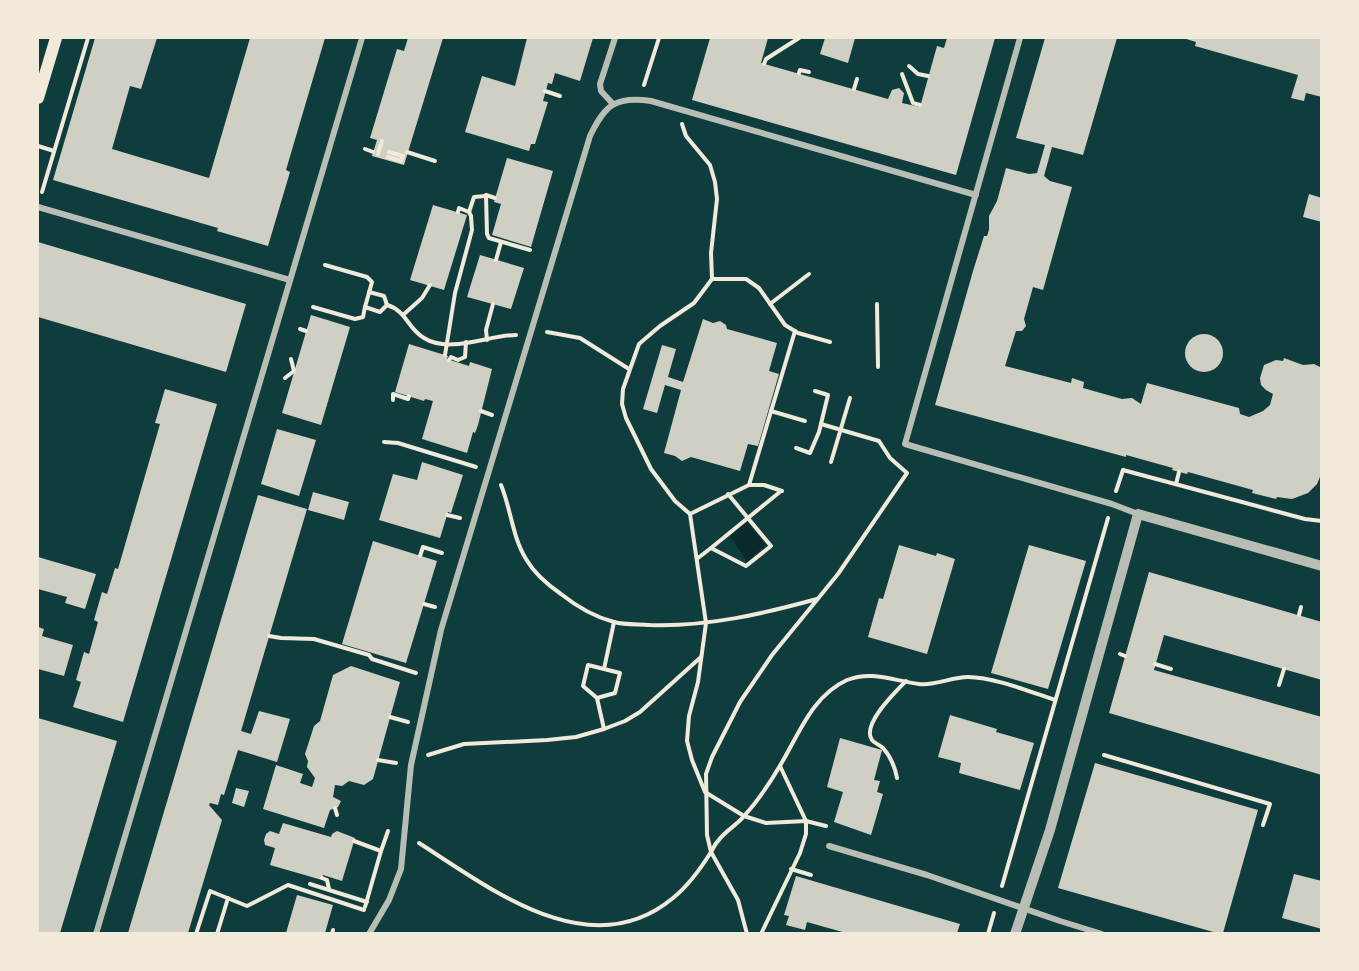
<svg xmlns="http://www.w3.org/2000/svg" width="1359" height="971" viewBox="0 0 1359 971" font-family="'DejaVu Sans',sans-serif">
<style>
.water{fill:#0a2a2b}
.building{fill:#cfcfc3}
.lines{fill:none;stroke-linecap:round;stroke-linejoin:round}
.path{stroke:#f1e9da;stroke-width:4}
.minor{stroke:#b8beb3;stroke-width:6}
.tertiary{stroke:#b8beb3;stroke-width:10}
.secondary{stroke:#f1e9da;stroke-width:12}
</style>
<rect width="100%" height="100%" fill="#0f3d3e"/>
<!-- water -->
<path class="water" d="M747,521l19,24 -19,17 -17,-26z"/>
<!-- building -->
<g class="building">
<path d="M95,38h62l-16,51 -11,-3 -18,63 97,29 41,-140h75l-39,132 4,2 -22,74 -51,-15 1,-3 -165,-48z"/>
<path d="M408,38h35l-39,127 -32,-9 5,-16 -7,-2 27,-89 7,2z"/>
<path d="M527,38h66l-13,43 -25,-8 -3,11 -4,-1 -5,18 5,1 -13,42h-4l-2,7 -64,-19 17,-56 33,10z"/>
<path d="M710,38h58l-7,25 127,36 4,-9 7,-2 5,5 -2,10 18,4 17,-61 7,2 3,-10h48l-39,137 -264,-75z"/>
<path d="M825,38h30l-7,25 -28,-9z"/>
<path d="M1045,38h72l-34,117 -31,-8 -8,29 6,5 22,6 -29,103 -10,-3 -9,32 2,7 -4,5h-6l-11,35 66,17 1,-5 12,4 -1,6 39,11 10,-1 9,6 6,-21 92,25 1,6 9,3 14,-6 7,-6 3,-11 -7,-4 -5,-5 -1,-7 4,-13 12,-5 7,1 1,-3 19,7 11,-1 8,4v104l-5,12 -9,9 -16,6 -15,-2 -1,2 -24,-6 1,-3 -65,-18 -1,2 -15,-4 1,-2 -47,-13v2l-191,-52 38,-134 11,-35h3l2,-6v-14l8,-15 9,-33 23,6 8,-1 8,-28 -29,-7z"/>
<path d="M1183,38h139v59l-16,-4 -2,8 -13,-3 7,-23 -103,-29 1,-4z"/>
<path d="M507,158l46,13 -22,76 -39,-12 9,-31 -7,-2z"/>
<path d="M1309,194l13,4v24l-19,-5z"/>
<path d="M433,205l34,10 -23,75 -34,-10z"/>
<path d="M38,242l208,62 -20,68 -188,-55z"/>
<path d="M480,255l44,13 -13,41 -44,-12z"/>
<path d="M311,315l39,12 -29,98 -39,-12z"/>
<path d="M703,319l10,4 7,-2 6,4 1,4 50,14 -8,28 10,3 -21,72 -10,-2 -8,27 -49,-14 -9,4 -7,-5 -11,-3 17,-63 -16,-5 -8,28 -14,-4 19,-64 14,4 -8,28 15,5z"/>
<circle cx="1204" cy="353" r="19"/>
<path d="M409,344l39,12 -1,3 22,7 1,-4 22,7 -14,56 -3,8 -2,-1 -6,21 -45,-14 11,-38 -8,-2 -1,2 -29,-9z"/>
<path d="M165,389l52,15 -94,318 -50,-15 8,-25 -5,-2 8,-28 5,2 9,-32 -4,-2 8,-28 5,2 8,-26 3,1 42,-145 -5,-1z"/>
<path d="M277,429l39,11 -17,56 -38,-12z"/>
<path d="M422,462l41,13 -12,38 -3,-1 -8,26 -61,-18 14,-46 24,6z"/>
<path d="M313,492l36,10 -5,18 -36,-10z"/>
<path d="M258,495l49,14 -66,222 10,3 8,-23 31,8 -13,43 -39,-12 -14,45 -3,-1 -3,11 -8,-2 -1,2 13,15 -34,113h-60z"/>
<path d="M373,541l64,20 -31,102 -64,-19z"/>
<path d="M899,545l37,11 1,-3 18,6 -28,95 -59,-17 11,-39 4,1z"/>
<path d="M1029,545l57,16 -38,128 -57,-16z"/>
<path d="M38,557l58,17 -11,35 -20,-6 2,-6 -29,-8z"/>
<path d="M1149,572l173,50v58l-158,-45 -10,35 168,47v58l-213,-62z"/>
<path d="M38,627l6,2 -2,7 31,9 -9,31 -26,-7z"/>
<path d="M351,666l49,16 -27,97 -9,6 -15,-4 -7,5 -7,-1 -2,12 8,4 -3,6 -8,3 -6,18 -61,-19 13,-44 27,9 -3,9 12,4 3,-9 -8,-11 1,-6 -3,-7 9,-28 6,-5 13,-46z"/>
<path d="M950,715l47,14 -1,3 38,11 -14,47 -61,-17 2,-10 -23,-6z"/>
<path d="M38,718l79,23 -57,192h-22z"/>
<path d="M840,738l42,12 -8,30 6,1 -3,11 6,2 -12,41 -37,-13 9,-30 -16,-5z"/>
<path d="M1095,763l163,47 -35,123h-6l-159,-45z"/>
<path d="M236,788l13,3 -5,16 -12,-4z"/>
<path d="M283,823l48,14 1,-3 5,-3 18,7 -13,43 -19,-6 -1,5 -52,-15 5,-17 -10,-3 -1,-5 2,-6 4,-3 9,3z"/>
<path d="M1294,874l28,7v48l-40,-11z"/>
<path d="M796,876l164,48 -3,9h-111l-39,-11 -2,8 -19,-5 3,-9 -5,-1z"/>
<path d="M297,895l36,10 -8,28h-39z"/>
</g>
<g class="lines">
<!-- path -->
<g class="path">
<path d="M764,64l2,-5 33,-21"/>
<path d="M909,66l9,8 10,2"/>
<path d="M799,73l1,-3 9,2"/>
<path d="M902,74l11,29 7,2"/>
<path d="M644,85l15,-47"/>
<path d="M854,89l3,-10"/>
<path d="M545,91l15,5"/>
<path d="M682,124l4,12 24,29 5,17 2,17 -6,54 1,26 -18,24 -34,23 -21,18 -16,45 -1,15 4,14 25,51 24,32 15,13 16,109 -8,59 -9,34 -2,25 5,19 13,32 39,24 22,7 40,-2 20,5"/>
<path d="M38,146l16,5"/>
<path d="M365,149l8,3"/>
<path d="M407,152l28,9"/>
<path d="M378,154l4,-13"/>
<path d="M388,157l13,4 2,-5 -14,-4"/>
<path d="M42,192l46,-154"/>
<path d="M495,198l-9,-3 1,39 2,4 41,12"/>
<path d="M469,212l5,-15 11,-1"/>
<path d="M496,260l5,-18"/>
<path d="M325,265l42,12 5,5 -7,25"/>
<path d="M712,279h34l13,9 26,37 13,8 32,9"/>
<path d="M369,292l15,4 3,9"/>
<path d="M770,304l39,-30"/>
<path d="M877,304l1,63"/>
<path d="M387,305c20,6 20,23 37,33 25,16 65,-3 92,-3"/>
<path d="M313,307l42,12 8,-2 2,-10 15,5 7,-7"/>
<path d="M403,315l19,-17 8,-13"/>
<path d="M300,329l6,2"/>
<path d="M547,332l33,6 49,31"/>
<path d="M487,340l-1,-10 7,-26"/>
<path d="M445,355l10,-62 17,-63 -1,-14 -2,-4 -10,-4 -1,4"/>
<path d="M449,360l2,-3 7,3 7,-3 1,-15"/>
<path d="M285,378l9,-7 -3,-12"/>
<path d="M393,400v-6l15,5 1,-3"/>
<path d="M481,411l11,4"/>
<path d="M771,411l34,10"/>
<path d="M384,442l14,1 78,24"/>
<path d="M796,448l14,5 9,-21 9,-37 -13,-4"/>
<path d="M831,462l19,-64"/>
<path d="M1176,484l3,-12"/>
<path d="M501,485c10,24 11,51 25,74 8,14 22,26 35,35 15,12 34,23 53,28 11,3 24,2 36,3 57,2 112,-11 167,-26"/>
<path d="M749,485l46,-154"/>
<path d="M1116,491l7,-21 182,49 17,2"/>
<path d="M690,514l59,-29h15l18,6"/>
<path d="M447,515l13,3"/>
<path d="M711,548l70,-57"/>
<path d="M420,556l3,-9 19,6"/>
<path d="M698,558l13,-10 35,18 25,-20 -43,-52"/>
<path d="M424,604l11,3"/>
<path d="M1299,615l2,-8"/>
<path d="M269,636l12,2 33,1 55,16 3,4 44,14"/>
<path d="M1120,654l5,2"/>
<path d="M1155,664l16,5"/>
<path d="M588,665l32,8 -5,20 -18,5 -14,-12z"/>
<path d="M604,669l10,-47"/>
<path d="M1279,685l5,-16"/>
<path d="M597,698l7,31"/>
<path d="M390,717l18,5"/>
<path d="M428,755l36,-11 83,-4 29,-3 28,-8 21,-8 15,-9 61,-55"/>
<path d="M1104,755l166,49 -7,21"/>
<path d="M378,760l18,3"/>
<path d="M897,778c-2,-11 -6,-21 -14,-30 -3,-3 -9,-5 -11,-8 -11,-15 24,-49 34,-59"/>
<path d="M335,808l2,7"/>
<path d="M354,841l27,10"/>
<path d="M419,843c72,46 171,124 254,55 15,-12 28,-30 38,-46 2,-3 4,-8 7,-11 7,-10 19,-16 26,-25 14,-15 27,-35 37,-52 18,-30 31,-68 66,-84 25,-10 47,1 72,4 17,2 32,-7 49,-7 25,0 63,15 87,23"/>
<path d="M791,869l20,6"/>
<path d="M322,878l5,2 2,9"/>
<path d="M310,884l57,18"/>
<path d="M1002,886l106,-368"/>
<path d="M365,907l16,-56 7,-20"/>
<path d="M196,934l14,-43 37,15 41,-21 76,25"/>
<path d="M217,934l11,-36"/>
<path d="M332,934l1,-4"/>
<path d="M747,934l-9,-34 -27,-48 -4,-17 -1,-61 6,-17 28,-55 32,-47 66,-81 69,-101 -17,-15 -11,-17 -58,-17"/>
<path d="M761,934l39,-81 6,-19v-13l-26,-55"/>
<path d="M988,934l6,-21"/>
</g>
<!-- minor -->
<g class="minor">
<path d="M1020,38l-115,406 207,60 26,10"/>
<path d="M613,104l-12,-13 -1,-7 15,-46"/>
<path d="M38,207l252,73"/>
<path d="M829,846l98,29 133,46 42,13"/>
<path d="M96,934l266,-896"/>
<path d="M369,934l20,-34 12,-31 10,-104 30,-135 149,-494c15,-31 25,-40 61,-35l325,94"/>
</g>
<!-- tertiary -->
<path class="tertiary" d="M1015,934l35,-104 88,-316 184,52"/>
<!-- secondary -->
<path class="secondary" d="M38,98l18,-60"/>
</g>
<!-- border -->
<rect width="1359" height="971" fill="none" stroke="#f1e9da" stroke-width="78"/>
</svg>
